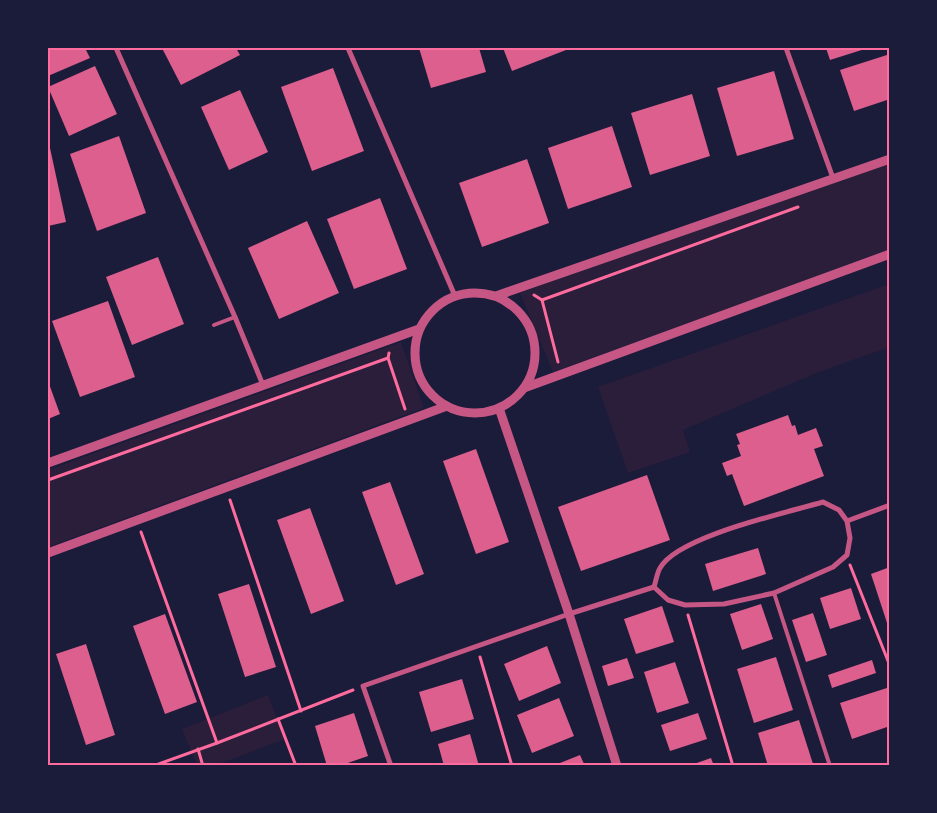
<svg xmlns="http://www.w3.org/2000/svg" width="937" height="813" viewBox="0 0 937 813" font-family="Lato,sans-serif">
<style>
.green{fill:#2a1e3b}
.building{fill:#dd5f8e}
.lines{fill:none;stroke-linecap:round;stroke-linejoin:round}
.path{stroke:#ff6b9d;stroke-width:3}
.service{stroke:#c65784;stroke-width:4}
.minor{stroke:#c65784;stroke-width:5}
.tertiary{stroke:#c65784;stroke-width:9}
.neatline{fill:none;stroke:#ff6b9d;stroke-width:2}
</style>
<rect width="100%" height="100%" fill="#1b1b3a"/>
<!-- green -->
<g class="green">
<path d="M889,161v91l-336,120 -33,-79 313,-115z"/>
<path d="M889,284v63l-75,27 -131,56 7,22 -62,21 -30,-86z"/>
<path d="M401,342l23,66 -376,139v-77z"/>
<path d="M268,695l17,44 -68,26h-20l-15,-36z"/>
</g>
<!-- building -->
<g class="building">
<path d="M48,48h37l5,10 -42,18z"/>
<path d="M169,48h67l4,7 -59,30 -18,-35z"/>
<path d="M419,48h60l7,24 -55,16z"/>
<path d="M503,48h62l1,2 -54,21z"/>
<path d="M826,48h42l-38,12z"/>
<path d="M890,54v45l-36,12 -14,-41z"/>
<path d="M95,66l22,48 -48,22 -21,-49z"/>
<path d="M333,68l31,83 -52,20 -31,-84z"/>
<path d="M774,71l20,68 -57,17 -20,-68z"/>
<path d="M240,90l28,62 -39,18 -28,-63z"/>
<path d="M692,94l18,62 -60,19 -19,-62z"/>
<path d="M612,126l20,61 -64,22 -20,-61z"/>
<path d="M119,136l27,77 -49,18 -27,-77z"/>
<path d="M48,148h2l16,74 -18,4z"/>
<path d="M527,159l22,64 -67,24 -23,-64z"/>
<path d="M380,198l27,71 -53,20 -27,-70z"/>
<path d="M307,221l32,72 -60,26 -31,-71z"/>
<path d="M158,257l26,67 -52,21 -26,-68z"/>
<path d="M108,301l27,76 -55,20 -28,-76z"/>
<path d="M48,381l12,33 -12,5z"/>
<path d="M788,415l4,11 3,-1 3,10 18,-7 7,18 -9,3 10,27 -80,30 -12,-32 -5,2 -5,-13 19,-7 -4,-11 3,-1 -4,-10z"/>
<path d="M476,449l33,93 -33,12 -33,-93z"/>
<path d="M647,475l23,65 -89,31 -23,-64z"/>
<path d="M390,482l34,92 -28,11 -34,-93z"/>
<path d="M310,508l34,93 -33,13 -34,-94z"/>
<path d="M758,548l8,26 -53,17 -8,-27z"/>
<path d="M890,567v62h-1l-18,-55z"/>
<path d="M249,584l27,83 -31,10 -27,-83z"/>
<path d="M851,588l10,31 -31,10 -10,-31z"/>
<path d="M761,604l12,35 -31,11 -12,-36z"/>
<path d="M662,606l12,36 -38,12 -12,-35z"/>
<path d="M813,613l14,42 -21,7 -14,-42z"/>
<path d="M165,614l32,88 -32,12 -32,-88z"/>
<path d="M86,644l29,91 -29,10 -30,-91z"/>
<path d="M547,646l14,37 -42,18 -15,-37z"/>
<path d="M776,657l17,53 -39,13 -17,-54z"/>
<path d="M627,658l7,20 -26,8 -6,-20z"/>
<path d="M872,660l4,13 -44,15 -4,-13z"/>
<path d="M675,662l14,41 -32,10 -13,-41z"/>
<path d="M462,679l12,40 -43,13 -12,-40z"/>
<path d="M890,687v39l-38,13 -12,-36z"/>
<path d="M559,698l15,38 -42,17 -15,-38z"/>
<path d="M354,713l14,43 -29,10h-12l-12,-40z"/>
<path d="M698,713l9,26 -37,12 -9,-26z"/>
<path d="M799,720l14,44 -6,2h-39l-10,-33z"/>
<path d="M470,734l9,32h-35l-6,-22z"/>
<path d="M580,755l5,11h-30v-1z"/>
<path d="M711,758l3,8h-23v-1z"/>
</g>
<g class="lines">
<!-- path -->
<g class="path">
<path d="M534,295l8,5 256,-93"/>
<path d="M542,300l16,62"/>
<path d="M388,358l17,51"/>
<path d="M48,480l340,-122 1,-5"/>
<path d="M230,500l71,211"/>
<path d="M141,532l76,211"/>
<path d="M850,565l40,101"/>
<path d="M688,615l45,151"/>
<path d="M480,657l32,109"/>
<path d="M278,719l18,47"/>
<path d="M198,749l5,17"/>
<path d="M153,766l64,-23 136,-53"/>
</g>
<!-- service -->
<g class="service">
<path d="M214,325l21,-8"/>
<path d="M774,593l56,173"/>
</g>
<!-- minor -->
<g class="minor">
<path d="M116,48l119,269 28,68"/>
<path d="M348,48l107,248"/>
<path d="M786,48l47,130"/>
<path d="M823,502l16,8 8,11 3,17 -3,17 -14,12 -59,26 -50,11 -39,1 -17,-5 -14,-13c2,-6 3,-14 6,-19 18,-32 126,-55 163,-66z"/>
<path d="M847,521l43,-16"/>
<path d="M391,766l-28,-80 206,-72 85,-27"/>
</g>
<!-- tertiary -->
<g class="tertiary">
<circle cx="475" cy="353" r="60"/>
<path d="M496,296l394,-137"/>
<path d="M524,388l366,-134"/>
<path d="M499,408l70,206 48,152"/>
<path d="M48,463l371,-134"/>
<path d="M48,553l399,-147"/>
</g>
</g>
<!-- border -->
<rect width="937" height="813" fill="none" stroke="#1b1b3a" stroke-width="98"/>
<rect x="49" y="49" width="839" height="715" class="neatline"/>
</svg>
